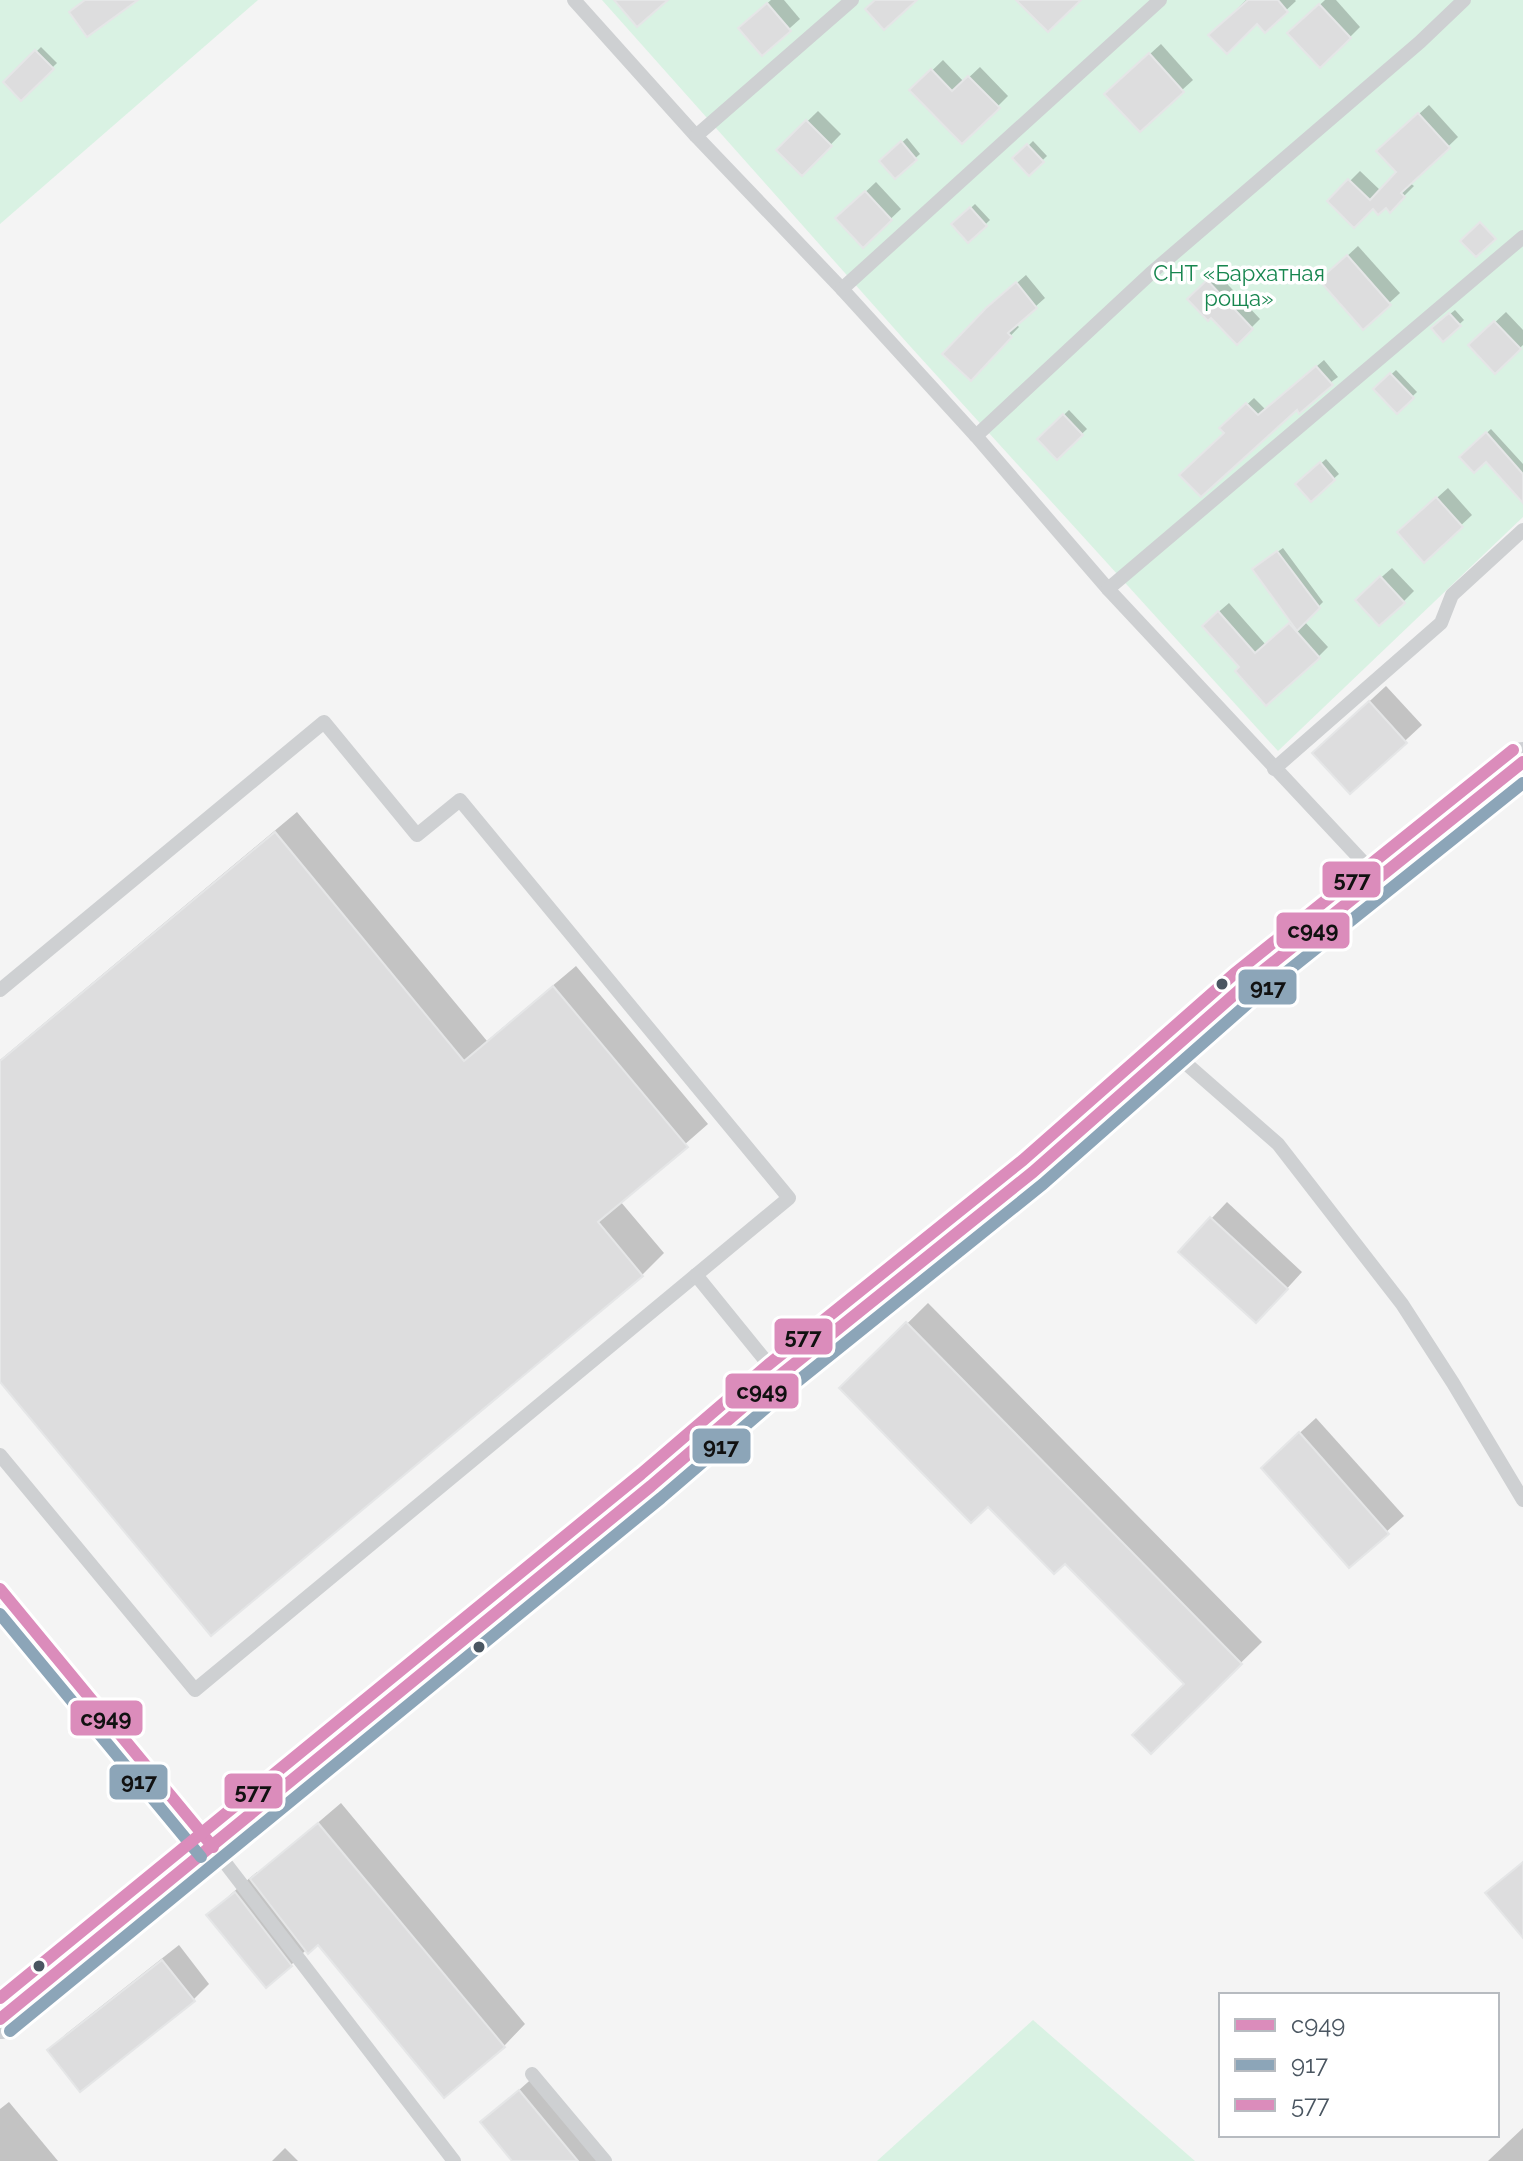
<svg xmlns="http://www.w3.org/2000/svg" width="1523" height="2161" viewBox="0 0 1523 2161" font-family="Raleway,sans-serif">
<style>
.green{fill:#d9f2e3}
.shadow{fill:#0003}
.building{fill:#ddddde;stroke:#e5e6e7;stroke-width:2}
.lines{fill:none;stroke-linecap:round;stroke-linejoin:round}
.service{stroke:#ced0d2;stroke-width:14}
.secondary{stroke:#ced0d4;stroke-width:40}
.bus-1-casing{stroke:#fff;stroke-width:18}
.bus-2-casing{stroke:#fff;stroke-width:18}
.bus-3-casing{stroke:#fff;stroke-width:18}
.bus-1{stroke:#db8cbb;stroke-width:12}
.bus-2{stroke:#8ca5b8;stroke-width:12}
.bus-3{stroke:#db8cbb;stroke-width:12}
.bus-dot{fill:#4a5661;stroke:#fff;stroke-width:3}
.labels{text-anchor:middle;dominant-baseline:central;stroke-width:7;stroke-linejoin:round;paint-order:stroke}
.park-label{font-size:22px;fill:#17864f;stroke:#fff}
.line-badge{stroke:#fff;stroke-width:3}
.pale-badge-label{font-size:22px;text-anchor:middle;font-weight:bold;fill:#111}
</style>
<rect width="100%" height="100%" fill="#f4f4f4"/>
<!-- green -->
<g class="green">
<path d="M0,0h258l-258,224z"/>
<path d="M602,0h921v517l-245,234 -369,-406z"/>
<path d="M1033,2020l162,141h-318z"/>
</g>
<!-- shadow -->
<g class="shadow">
<path d="M771,0h13l16,19 -38,34 -11,-35z"/>
<path d="M1246,0h49l1,1 -31,29 -8,-9 -46,14z"/>
<path d="M1325,0h11l24,27 -10,10 -60,-4z"/>
<path d="M1161,44l32,36 -11,10 -64,-7z"/>
<path d="M41,47l16,16 -36,35 -15,-16z"/>
<path d="M943,60l21,22 16,-15 28,29 -46,46 -50,-52z"/>
<path d="M1429,105l29,32 -48,46 4,3 -24,24 -4,-5 -56,-4 30,-30 21,20 18,-18 -10,-32z"/>
<path d="M818,111l23,23 -39,40 -24,-24z"/>
<path d="M907,138l13,16 -25,22 -14,-15z"/>
<path d="M1033,141l14,15 -18,17 -14,-14z"/>
<path d="M876,182l25,27 -38,36 -25,-27z"/>
<path d="M975,204l15,16 -22,21 -14,-17z"/>
<path d="M1358,246l42,47 -37,34 -31,-57z"/>
<path d="M1217,273l43,46 -23,23 -26,-26 -21,-17z"/>
<path d="M1026,275l19,23 -29,26 3,3 -49,51 17,-69z"/>
<path d="M1455,310l9,10 -21,19 -5,-15z"/>
<path d="M1506,312l17,18v15l-28,26 -24,-26z"/>
<path d="M1324,360l14,17 -41,30 -70,26 -5,-5 32,-30 12,12z"/>
<path d="M1396,370l21,22 -20,19 -21,-22z"/>
<path d="M1069,410l18,19 -30,28 -18,-18z"/>
<path d="M1491,429l32,35v36l-37,-41 -25,-2z"/>
<path d="M1326,459l13,15 -28,25 -13,-15z"/>
<path d="M1448,488l24,27 -48,45 -14,-38z"/>
<path d="M1283,548l40,54 -19,19 24,26 -9,9 -77,11 -28,-51 15,-13 37,42 26,-24 -33,-56z"/>
<path d="M1392,568l22,23 -11,11 -35,-13z"/>
<path d="M1386,686l36,39 -72,67 -19,-55z"/>
<path d="M297,812l190,229 89,-75 132,158 -88,77 44,52 -22,22 -431,358 -211,-254v-319z"/>
<path d="M1227,1202l75,70 -30,33 -61,-86z"/>
<path d="M928,1303l334,339 -111,109 35,-67 -121,-123 -77,-57 -146,-116z"/>
<path d="M1316,1418l88,98 -55,49 -70,-113z"/>
<path d="M341,1803l184,221 -21,22 -186,-103 -11,6 -16,16 -82,-49 22,-22 26,-22 2,1z"/>
<path d="M179,1945l30,39 -16,16 -143,50 16,-16z"/>
<path d="M536,2075l71,86h-92l-32,-39z"/>
<path d="M9,2102l49,59h-58v-52z"/>
<path d="M1523,2128v33h-35z"/>
<path d="M285,2148l13,13h-26z"/>
</g>
<!-- building -->
<g class="building">
<path d="M85,0h53l-51,37 -18,-25z"/>
<path d="M614,0h54l-31,27z"/>
<path d="M875,0h42l-33,30 -19,-21z"/>
<path d="M1016,0h65l-33,32z"/>
<path d="M1248,0h30l10,12 -23,21 -8,-9 -30,30 -19,-19z"/>
<path d="M767,3l24,28 -29,25 -24,-28z"/>
<path d="M1319,4l32,34 -31,30 -33,-35z"/>
<path d="M35,50l19,19 -33,32 -18,-19z"/>
<path d="M1149,53l35,39 -44,40 -36,-38z"/>
<path d="M931,69l21,22 16,-15 32,32 -38,36 -53,-54z"/>
<path d="M1418,113l32,35 -49,45 4,4 -15,16 -4,-5 -8,7 -5,-6 -19,19 -27,-27 21,-22 22,21 26,-28 -20,-21z"/>
<path d="M806,120l26,26 -30,30 -26,-26z"/>
<path d="M901,141l16,19 -22,19 -16,-18z"/>
<path d="M1027,144l17,18 -15,14 -17,-18z"/>
<path d="M865,191l27,29 -29,28 -28,-30z"/>
<path d="M970,207l17,19 -19,17 -17,-19z"/>
<path d="M1480,222l16,17 -20,18 -16,-16z"/>
<path d="M1347,255l44,50 -28,25 -44,-50z"/>
<path d="M1207,280l46,49 -16,16 -26,-27 -3,3 -21,-22z"/>
<path d="M1016,282l21,26 -29,25 4,4 -41,44 -29,-27 44,-46z"/>
<path d="M1449,313l12,13 -18,16 -12,-14z"/>
<path d="M1494,321l27,28 -26,25 -27,-29z"/>
<path d="M1316,366l17,19 -34,29 -2,-4 -96,87 -22,-22 45,-42 -5,-5 27,-25 12,12z"/>
<path d="M1390,373l24,25 -17,16 -24,-25z"/>
<path d="M1063,414l20,21 -26,25 -20,-21z"/>
<path d="M1486,432l37,42v29l-37,-41 -12,11 -15,-16z"/>
<path d="M1320,462l15,18 -24,22 -16,-18z"/>
<path d="M1436,497l27,30 -39,36 -27,-31z"/>
<path d="M1277,551l43,57 -23,23 -45,-62z"/>
<path d="M1380,576l25,27 -26,23 -24,-26z"/>
<path d="M1218,611l37,42 34,-30 31,35 -54,48 -31,-35 4,-4 -37,-41z"/>
<path d="M1369,701l38,42 -57,51 -38,-41z"/>
<path d="M275,832l189,229 89,-75 135,161 -90,75 45,54 -432,360 -211,-254v-321z"/>
<path d="M1210,1217l78,72 -32,34 -78,-71z"/>
<path d="M906,1322l336,342 -91,90 -19,-19 52,-51 -119,-120 -11,10 -66,-67 -17,16 -132,-135z"/>
<path d="M1299,1432l90,102 -40,34 -88,-100z"/>
<path d="M318,1823l187,224 -61,51 -126,-153 -10,9 -58,-75z"/>
<path d="M1523,1862v76l-38,-45z"/>
<path d="M235,1892l57,74 -26,22 -60,-73z"/>
<path d="M162,1960l33,41 -115,91 -33,-42z"/>
<path d="M519,2090l59,71h-66l-32,-39z"/>
</g>
<g class="lines">
<!-- service -->
<g class="service">
<path d="M574,0l122,136 146,153 134,147 132,153 270,289"/>
<path d="M696,136l156,-136"/>
<path d="M842,289l318,-289"/>
<path d="M976,436l174,-162 270,-232 44,-42"/>
<path d="M1108,589l415,-352"/>
<path d="M1274,769l167,-146 11,-28 71,-65"/>
<path d="M0,990l324,-268 93,113 43,-35 329,398 -594,492 -195,-235"/>
<path d="M1174,1053l104,91 124,160 51,79 70,117"/>
<path d="M696,1275l82,101"/>
<path d="M0,1589l213,258 241,314"/>
<path d="M532,2074l73,87"/>
</g>
<!-- secondary -->
<path class="secondary" d="M0,2019l651,-533 127,-109 255,-205 211,-186 279,-224"/>
<!-- bus-1 casing -->
<g class="bus-1-casing">
<g id="bus-1">
<path d="M0,1589l213,258"/>
<path d="M0,2019l651,-533 127,-109 255,-205 211,-186 279,-224"/>
</g>
</g>
<!-- bus-2 casing -->
<g class="bus-2-casing">
<g id="bus-2">
<path d="M0,1614l201,243"/>
<path d="M10,2031l651,-533 127,-109 255,-205 211,-186 269,-215"/>
</g>
</g>
<!-- bus-3 casing -->
<g class="bus-3-casing">
<path id="bus-3" d="M0,1998l641,-524 127,-109 255,-205 211,-186 279,-224"/>
</g>
<!-- bus-1 -->
<use href="#bus-1" class="bus-1"/>
<!-- bus-2 -->
<use href="#bus-2" class="bus-2"/>
<!-- bus-3 -->
<use href="#bus-3" class="bus-3"/>
</g>
<!-- markers -->
<g class="bus-dot">
<circle cx="1222" cy="984" r="7"/>
<circle cx="479" cy="1647" r="7"/>
<circle cx="39" cy="1966" r="7"/>
</g>
<g class="labels">
<!-- park labels -->
<g class="park-label">
<text x="1239" y="273">СНТ «Бархатная<tspan x="1239" dy="25">роща»</tspan></text>
</g>
</g>
<g class="line-badge">
<rect x="1321" y="860" width="61" height="39" rx="8" fill="#db8cbb"/>
<rect x="1275" y="911" width="76" height="39" rx="8" fill="#db8cbb"/>
<rect x="1237" y="968" width="61" height="38" rx="8" fill="#8ca5b8"/>
<rect x="773" y="1317" width="61" height="39" rx="8" fill="#db8cbb"/>
<rect x="724" y="1372" width="76" height="38" rx="8" fill="#db8cbb"/>
<rect x="691" y="1427" width="61" height="38" rx="8" fill="#8ca5b8"/>
<rect x="69" y="1699" width="75" height="38" rx="8" fill="#db8cbb"/>
<rect x="108" y="1763" width="61" height="38" rx="8" fill="#8ca5b8"/>
<rect x="223" y="1772" width="61" height="38" rx="8" fill="#db8cbb"/>
</g>
<g class="pale-badge-label">
<text x="1352" y="887">577</text>
<text x="1313" y="938">с949</text>
<text x="1268" y="995">917</text>
<text x="803" y="1344">577</text>
<text x="762" y="1399">с949</text>
<text x="721" y="1454">917</text>
<text x="106" y="1726">с949</text>
<text x="139" y="1789">917</text>
<text x="253" y="1799">577</text>
</g>
<!-- legend -->
<rect x="1219" y="1993" width="280" height="144" fill="#ffffff" stroke="#b7bbc0" stroke-width="2"/>
<rect x="1235" y="2019" width="40" height="12" fill="#db8cbb" stroke="#b7bbc0" stroke-width="2"/>
<text x="1291" y="2033" font-size="24" fill="#4a5661">с949</text>
<rect x="1235" y="2059" width="40" height="12" fill="#8ca5b8" stroke="#b7bbc0" stroke-width="2"/>
<text x="1291" y="2073" font-size="24" fill="#4a5661">917</text>
<rect x="1235" y="2099" width="40" height="12" fill="#db8cbb" stroke="#b7bbc0" stroke-width="2"/>
<text x="1291" y="2113" font-size="24" fill="#4a5661">577</text>
</svg>
